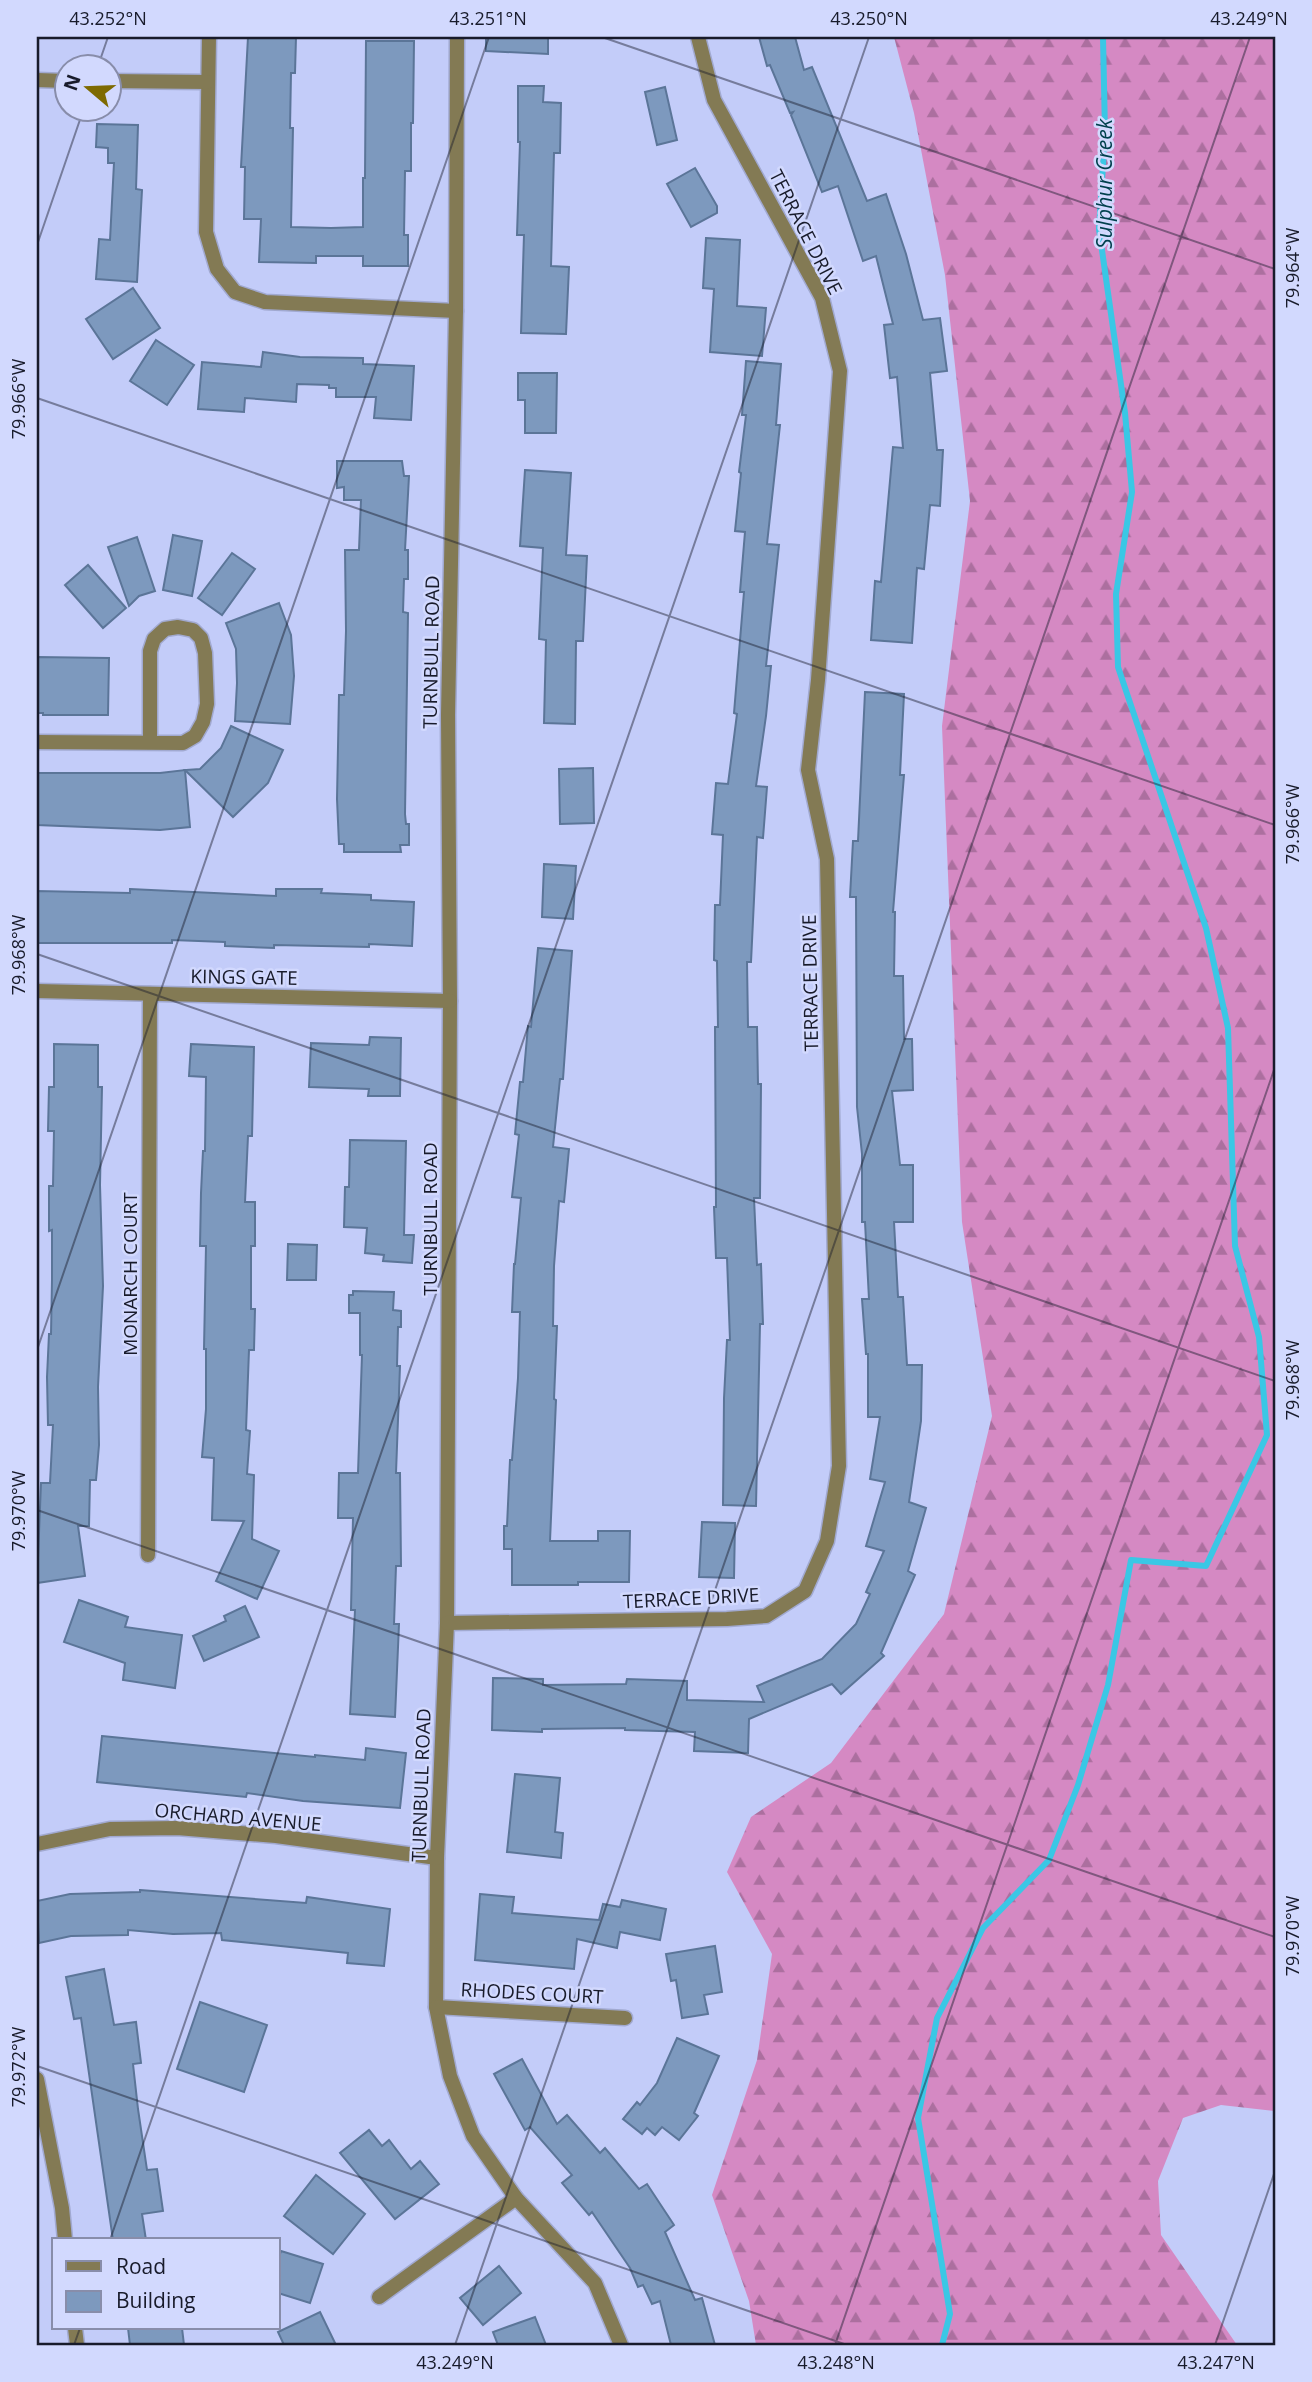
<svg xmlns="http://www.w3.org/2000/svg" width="1312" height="2382" viewBox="0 0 1312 2382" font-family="'Open Sans',sans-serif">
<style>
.forest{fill:url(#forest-firs)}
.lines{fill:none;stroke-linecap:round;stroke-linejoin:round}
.stream{stroke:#3ac7e5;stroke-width:6}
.building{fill:#7d99be;stroke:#5b7598;stroke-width:2}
.street-casing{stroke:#a1a9d0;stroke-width:17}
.street{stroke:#837a54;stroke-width:14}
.ticks{fill:none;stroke:#181b2b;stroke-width:2;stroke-opacity:0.45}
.labels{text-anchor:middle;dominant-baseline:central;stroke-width:5;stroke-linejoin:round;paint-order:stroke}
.street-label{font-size:19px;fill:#181b2b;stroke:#d2d9fe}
.water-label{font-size:21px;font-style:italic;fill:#00404d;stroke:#d2d9fe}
.neatline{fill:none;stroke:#181b2b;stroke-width:2.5}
.ticks-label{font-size:18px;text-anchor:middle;fill:#181b2b}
</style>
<defs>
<pattern id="forest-firs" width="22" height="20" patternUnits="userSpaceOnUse" patternTransform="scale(1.75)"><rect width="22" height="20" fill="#d589c3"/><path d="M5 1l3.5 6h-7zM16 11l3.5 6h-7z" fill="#ac6f9f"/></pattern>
</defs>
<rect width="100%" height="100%" fill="#c3ccf9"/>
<!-- forest -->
<path class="forest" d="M894,37h381v2074l-54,-6 -38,13 -25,63 3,54 76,110h-481l-7,-44 -37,-106 45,-135 15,-106 -45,-82 24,-55 80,-54 113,-149 48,-198 -30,-194 -20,-496 28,-225 -25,-226 -31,-162z"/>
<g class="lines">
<!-- stream -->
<path class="stream" d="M942,2345l8,-31 -32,-196 19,-100 46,-90 66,-68 29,-75 30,-100 23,-125 75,6 61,-131 -8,-98 -24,-91 -7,-218 -22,-100 -88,-261 -2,-73 16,-102 -7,-79 -26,-184 6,-96 -2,-96"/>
</g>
<!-- building -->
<g class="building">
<path d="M248,37h48l-1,36h-4l-1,55h3l-2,99 40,1 32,-1v-49h2l1,-137h48l-1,82h-2v48h-6l-1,64h4v31h-45v-10h-47v7l-57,-1 2,-43h-17l1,-52h-4z"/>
<path d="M486,37h62v17l-62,-3z"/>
<path d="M759,37h36l9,33 8,-3 55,134 19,-7 20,60 17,66 17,-2 7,53 -17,2 7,77h6l-3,56 -10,-1 -6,64 -7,-1 -5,75 -41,-3 4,-59 6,1 12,-135 10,1 -6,-71 -7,1 -6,-53 9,-1 -17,-68 -13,5 -25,-75 -16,6 -31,-77 2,-3 -3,1 -20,-48 -3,1z"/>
<path d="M518,86h26l-1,16 18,1 -1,50h-6l-3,113 18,1 -3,67 -45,-1 3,-98h-7l3,-93h-2z"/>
<path d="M665,87l12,53 -20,5 -12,-53z"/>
<path d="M97,124l41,1 -2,64 6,1 -5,92 -41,-3 3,-40 11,1 4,-77h-6v-15l-12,-1z"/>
<path d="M695,168l22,38v7l-26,14 -24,-43z"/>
<path d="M706,238l34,2 -3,66 29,2 -4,48 -52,-4 4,-63 -11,-1z"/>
<path d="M133,288l27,40 -47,31 -27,-40z"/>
<path d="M156,340l38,25 -27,40 -37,-24z"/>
<path d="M263,352l37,5 63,1v6l51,2 -3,54 -37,-2 2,-21h-40v-9h-7v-3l-32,-1 -1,18 -51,-4 -1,14 -46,-3 4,-47 59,5z"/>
<path d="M746,361l35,3 -5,61h4l-13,119 12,1 -13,121h5l-5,50 -10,70 11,1 -4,51 -6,-1 -6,125h-4l1,65h9l1,57h3l-1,114h-6l3,67 4,-1 2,60h-3l-4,182 -33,-1 1,-107 3,-58h3l-3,-82h-11l-2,-51h2l-1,-180h3l-1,-66 -3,-1 1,-55h5l3,-70 -11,-1 4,-51 12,1 9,-70 -3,-1 10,-121h-4l5,-60 -10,-1 6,-58 -2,-1 7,-57h-4z"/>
<path d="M518,373h39l-1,60h-31v-33h-7z"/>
<path d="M337,461h65l2,15h5l-4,74h3v29h-4l-1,33 5,1 -3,201 1,10h3v21h-9l1,7h-57v-8h-5l-2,-45 2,-104h5l2,-64 -1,-81h14l2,-50h-17v-13l-7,1z"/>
<path d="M525,470l46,3 -5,82 21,1 -4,85h-7l-1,83 -31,-1 2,-83 -7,-1 4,-91 -23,-2z"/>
<path d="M173,535l29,6 -10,55 -29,-6z"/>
<path d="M137,537l18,54 -16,5 -10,10 -21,-59z"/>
<path d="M232,553l23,16 -33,46 -24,-17z"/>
<path d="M88,565l38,43 -23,20 -38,-43z"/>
<path d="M279,603l12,32 3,41 -4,48 -55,-3 2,-38 -1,-34 -10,-26z"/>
<path d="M37,657l72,1 -1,57h-65v-2h-6z"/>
<path d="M865,692l39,2 -4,81h4l-11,137h2l-1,64h9l1,63h8l1,51 -21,1 8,74h13v57h-19l4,75h5l4,68h15l-1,56 -12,81 17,6 -18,63 7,4 -34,78 3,3 -43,38 -9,-10 -83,35 -1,34 -54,-2 1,-19 -70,-2v-2l-83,1v3l-50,-2 1,-52 50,1v6l83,-1 1,-5 60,2v19l77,2 -7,-16 65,-27 34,-35 14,-30 -4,-2 18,-41 -18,-5 19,-64 -15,-3 10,-62h-12v-63h-2l-4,-55h7l-4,-77h-3v-68l-5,-47 -1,-210h-6l3,-56h5z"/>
<path d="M231,726l52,24 -15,33 -35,34 -48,-47 15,-1 21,-21z"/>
<path d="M593,768l1,55 -34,1 -1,-55z"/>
<path d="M185,770l5,57 -30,3 -123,-5v-52h123z"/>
<path d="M544,864l32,2 -3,53 -31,-2z"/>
<path d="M130,889l146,7v-7h46l-1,4 50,2v5l43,2 -2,44 -43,-2v3l-95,-2v3l-49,-2v-4l-53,-2v3h-135v-52l93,2z"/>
<path d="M538,948l34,3 -9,128h-3l-7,68 16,2 -5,53 -5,-1 -5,65 -1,60h4l-3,73 2,1 -6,141h48v-10h32l-1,51h-51v3h-66v-36h-8v-23h3l3,-66h2l6,-82 2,-66h-8l2,-48h1l6,-66 -9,-1 7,-62 -4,-1 5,-52h3l5,-56 3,1z"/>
<path d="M370,1037l31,1 -1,58h-32l1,-7 -60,-2 2,-44 58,2z"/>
<path d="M54,1044l44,1v42h4l-2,98 3,101 -5,101 1,58 -3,35h-6l-1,46h-11l7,50 -48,7 4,-100h9l3,-58h-5l-1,-48 2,-43h2l1,-54v-50l-3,1v-45h4l1,-55h-6l1,-44h5z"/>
<path d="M191,1044l63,3 -2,89h-4l-3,66h10v44h-4v63h4l-1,41h-5l-3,80 4,1 -3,43 7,1 -2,64 27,12 -22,48 -41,-18 28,-60 -32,-1 2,-62 -12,-1 4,-48v-60h-2l2,-103h-6l1,-53 2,-42h2l1,-74 -17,-1z"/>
<path d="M350,1140l56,1 -2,94h10l-2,28 -29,-2 1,-6 -19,-2 2,-25 -23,-1 1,-40h4z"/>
<path d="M288,1244l29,1 -1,35h-29z"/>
<path d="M353,1291l41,1 -1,18 8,1v16h-3l-1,39h3l-4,107h4l1,93h-5l-2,58h5l-4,93 -45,-3 5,-104h-4l2,-92h-15l1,-45h19l4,-118h-2v-42h-11v-18h4z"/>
<path d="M702,1522l33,1 -1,55 -35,-1z"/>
<path d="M79,1600l49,17 -3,10 57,8 -7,53 -52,-8 2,-17 -61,-21z"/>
<path d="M245,1606l14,31 -55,24 -11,-25 33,-15 -2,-5z"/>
<path d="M102,1736l213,21v-2l50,5 1,-12 40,5 -6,55 -97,-7 -56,-8 -1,4 -149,-15z"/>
<path d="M515,1774l45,4 -5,54 8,1 -2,25 -54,-6z"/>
<path d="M140,1890l166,13 1,-6 83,12 -6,57 -37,-3 1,-10 -126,-13 -1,-7 -48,1 -45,-4v5l-57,1 -32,7 -2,-42 33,-7 70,-2z"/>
<path d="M480,1894l34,3 -2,16 87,7 4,-16 17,3 2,-7 44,9 -6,31 -40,-8 -3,16 -40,-9 -3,30 -99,-9z"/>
<path d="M715,1946l7,46 -18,3 4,19 -26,4 -6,-38 -5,1 -5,-27z"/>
<path d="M104,1969l10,56 22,-3 5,41 -8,1 5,45 9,61 10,-1 6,42 -21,3 4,26h-33l-32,-222 -7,1 -8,-42z"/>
<path d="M200,2002l67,23 -23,67 -67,-23z"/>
<path d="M677,2038l42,18 -25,57 4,3 -19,24 -17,-13 -7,8 -8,-7 -5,6 -19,-15 14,-17 3,3 17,-22z"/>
<path d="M522,2059l35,65 10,-9 33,38 5,-5 34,41 8,-5 27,41 -9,7 30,68 7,-2 13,47h-44l-11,-44 -8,3 -9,-19 -5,2 -8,-19 -38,-56 -3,3 -27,-32 10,-8 -42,-48 -5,3 -31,-56z"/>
<path d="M369,2130l13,16 7,-6 22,29 9,-8 19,23 -44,35 -55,-66z"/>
<path d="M316,2175l49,39 -32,40 -49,-38z"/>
<path d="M281,2251l42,13 -13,39 -32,-10v-33z"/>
<path d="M499,2266l22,27 -38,32 -23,-27z"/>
<path d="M320,2312l16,33h-52l-6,-13z"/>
<path d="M535,2317l11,28h-48l-5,-13z"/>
<path d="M128,2328h54l2,17h-54z"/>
</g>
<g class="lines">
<!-- street casing -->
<g class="street-casing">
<g id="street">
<path d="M209,37l-3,195 11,37 18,23 30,10 191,9"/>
<path d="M457,37l-1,274 -8,404 2,286 -3,622 -10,235 -1,149 14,69 23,60 43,62 79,85 26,62"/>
<path d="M37,80l29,1"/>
<path d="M108,81l99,1"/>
<path d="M37,742l146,1 12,-7 8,-14 4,-18 -2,-51 -4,-15 -8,-8 -15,-3 -13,2 -11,10 -4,12v92"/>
<path d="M37,991l413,10"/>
<path d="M148,1555l2,-561"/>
<path d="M447,1623l280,-4 39,-3 39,-25 22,-50 12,-75 -12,-607 -19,-89 10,-90 22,-309 -18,-73 -108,-198 -16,-63"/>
<path d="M37,1844l73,-15 67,-1 99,8 161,22"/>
<path d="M436,2007l189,11"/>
<path d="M37,2079l25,129 3,32"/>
<path d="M379,2297l137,-99"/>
<path d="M75,2328l2,17"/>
</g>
</g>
<!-- street -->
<use href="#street" class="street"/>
</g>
<!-- ticks -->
<path class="ticks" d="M602,37l673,232M98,66l10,-29M37,245l47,-137M37,398l1238,427M37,954l1238,427M37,1350l452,-1313M37,1510l1238,427M37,2066l810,279M110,2240l759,-2203M74,2345l6,-17M455,2345l795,-2308M835,2345l440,-1278M1215,2345l60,-174"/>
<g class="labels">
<!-- street labels -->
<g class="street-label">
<text transform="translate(806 232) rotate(63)">TERRACE DRIVE</text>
<text transform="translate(431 652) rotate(-89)">TURNBULL ROAD</text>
<text transform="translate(244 977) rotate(1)">KINGS GATE</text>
<text transform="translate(810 983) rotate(-91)">TERRACE DRIVE</text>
<text transform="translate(430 1219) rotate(-90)">TURNBULL ROAD</text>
<text transform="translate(130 1274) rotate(-90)">MONARCH COURT</text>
<text transform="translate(691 1598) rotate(-3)">TERRACE DRIVE</text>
<text transform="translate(421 1785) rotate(-88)">TURNBULL ROAD</text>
<text transform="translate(238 1817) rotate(5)">ORCHARD AVENUE</text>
<text transform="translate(532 1993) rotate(3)">RHODES COURT</text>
</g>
<!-- water labels -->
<g class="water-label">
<text transform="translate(1104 184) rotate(-90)">Sulphur Creek</text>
</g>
</g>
<!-- border -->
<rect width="1312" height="2382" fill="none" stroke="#d2d9fe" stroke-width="77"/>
<!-- legend -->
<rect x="52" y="2238" width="228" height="91" fill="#d2d9fe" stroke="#888daa" stroke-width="2"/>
<rect x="66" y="2261" width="35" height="10" fill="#837a54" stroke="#888daa" stroke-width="2"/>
<text x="116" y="2274" font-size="21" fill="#181b2b">Road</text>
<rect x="66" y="2291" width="35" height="21" fill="#7d99be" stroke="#888daa" stroke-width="2"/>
<text x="116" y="2308" font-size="21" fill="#181b2b">Building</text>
<!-- north arrow -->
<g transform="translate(88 88) rotate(289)"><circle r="33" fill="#d2d9fe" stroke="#888daa" stroke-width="2"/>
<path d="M0-5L12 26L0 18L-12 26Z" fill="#7e6a01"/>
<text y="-10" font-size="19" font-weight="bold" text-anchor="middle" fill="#181b2b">N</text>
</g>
<rect x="38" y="38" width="1236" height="2306" class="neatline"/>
<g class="ticks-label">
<text x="108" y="25">43.252°N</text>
<text x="488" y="25">43.251°N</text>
<text x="869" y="25">43.250°N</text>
<text x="1249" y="25">43.249°N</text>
<text transform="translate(1293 268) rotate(-90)" y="6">79.964°W</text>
<text transform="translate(19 399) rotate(-90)" y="6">79.966°W</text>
<text transform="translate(1293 824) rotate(-90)" y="6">79.966°W</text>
<text transform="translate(19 955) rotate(-90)" y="6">79.968°W</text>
<text transform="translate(1293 1380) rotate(-90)" y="6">79.968°W</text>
<text transform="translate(19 1511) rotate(-90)" y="6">79.970°W</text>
<text transform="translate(1293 1936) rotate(-90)" y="6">79.970°W</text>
<text transform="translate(19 2067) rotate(-90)" y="6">79.972°W</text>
<text x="455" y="2369">43.249°N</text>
<text x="836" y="2369">43.248°N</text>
<text x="1216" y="2369">43.247°N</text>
</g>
</svg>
